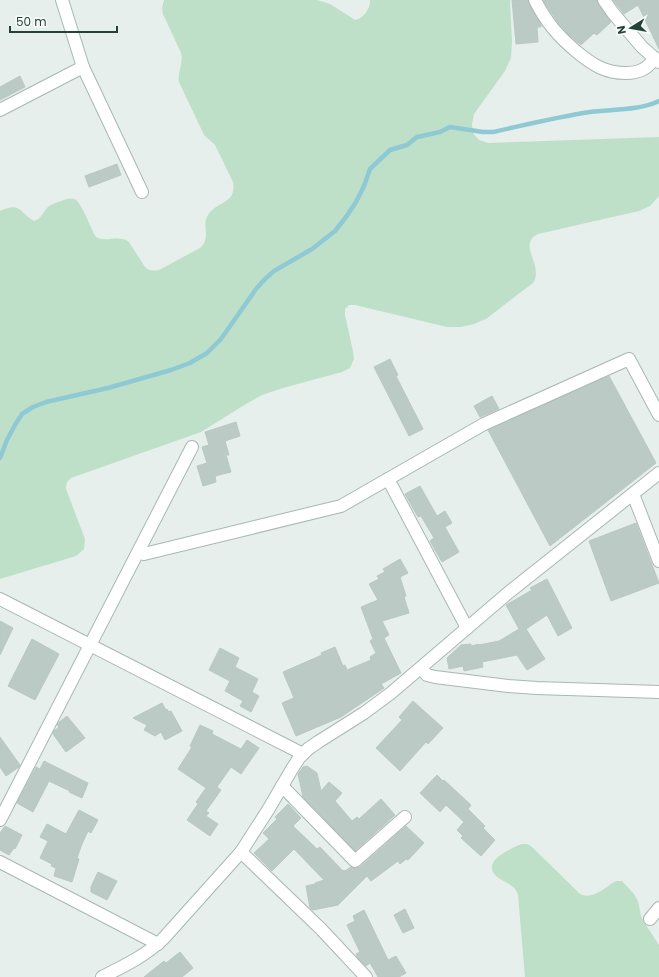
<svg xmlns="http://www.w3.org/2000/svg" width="659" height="977" viewBox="0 0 659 977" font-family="Poppins,sans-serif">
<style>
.green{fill:#bfe0c8}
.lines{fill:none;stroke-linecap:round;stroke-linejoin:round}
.stream{stroke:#8ec9d4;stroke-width:4.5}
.building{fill:#bbcac4;stroke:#b8c9c2}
.minor-casing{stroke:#a8b8b2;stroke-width:14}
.minor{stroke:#fff;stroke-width:12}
</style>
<rect width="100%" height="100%" fill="#e6efeb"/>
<!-- green -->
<g class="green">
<path d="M164,0h153l13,4 25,16c8,-1 16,-12 15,-20h140l2,42 -1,16 -6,13 -31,43 -2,10 1,9 6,7 9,3 171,-6v59l-9,10 -11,5 -101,23c-21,10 5,30 -4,47 -1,2 -3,4 -5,5l-43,33 -12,5 -13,3h-14l-92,-22h-6l-4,4v6l8,36 1,8 -4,9 -8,4 -59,16 -21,7 -16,9 -45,28 -130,46c-4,3 -5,6 -5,11l19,50 -1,10 -8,7 -76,23v-368c20,-10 20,2 34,10 8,-2 9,-10 15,-15 4,-2 8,-4 12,-5 5,-2 11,-4 15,-1 6,4 15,29 20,37 10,6 24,-3 33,5l16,25c4,4 8,4 14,3l41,-22c12,-11 1,-22 8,-33 9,-14 29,-11 25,-33l-18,-37 -11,-10 -25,-53c-2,-10 5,-19 2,-29l-18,-39 -1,-6z"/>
<path d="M522,844h5l4,2 49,48c13,6 24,-6 34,-12l3,-1h5l12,13 4,7 3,15 3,6 15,23v32h-134l-7,-82c-1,-3 -2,-6 -5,-8 -7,-6 -23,-10 -21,-21 1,-6 6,-9 10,-12 7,-4 13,-8 20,-10z"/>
</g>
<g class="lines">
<!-- stream -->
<path class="stream" d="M0,458l7,-18 8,-15 7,-11 11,-7 13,-5 62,-14 63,-18 19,-7 17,-10 14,-14 35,-50 9,-10 9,-8 38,-22 23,-18 11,-14 10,-15 8,-16 6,-17 20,-19 17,-5 10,-8 23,-5 10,-5 33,5h10c32,-7 64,-15 97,-20 22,-3 48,-1 69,-11"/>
</g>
<!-- building -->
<g class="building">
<path d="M512,0h16l5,11 8,14v2h-4l1,15 -22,2z"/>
<path d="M543,0h54l1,4 13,18 -14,13 -3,-2 -13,12 -12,-10 -10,-11 -9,-13z"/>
<path d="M613,0h46v49l-21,-44 -14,9z"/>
<path d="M20,76l5,11 -25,13v-13z"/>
<path d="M117,164l4,11 -32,12 -4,-11z"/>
<path d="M390,359l8,16 -2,1 27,53 -14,7 -35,-69z"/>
<path d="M609,376l47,87 -106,83 -62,-116z"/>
<path d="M492,396l7,13 -19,8 -6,-11z"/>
<path d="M236,422l4,14 -15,5 4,14h-3l5,17 -16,4 1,6 -13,4 -6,-20 10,-3 -5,-16 7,-2 -4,-13z"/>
<path d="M420,486l17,30 8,-5 7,12 -7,4 14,25 -17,10 -12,-21 4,-3 -13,-22 -3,1 -13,-23z"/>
<path d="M636,523l23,60 -48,18 -22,-60z"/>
<path d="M400,559l8,14 -8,4 6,19 -2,1 5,16 -27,8 7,14 -5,3 17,35 -20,11 3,4 -43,29 -45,19 -14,-33 12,-5 -11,-26 39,-17 -1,-2 14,-6 8,19 2,-1 2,5 24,-10 -1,-3 6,-4 -6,-12 3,-2 -12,-32 17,-7 -9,-16 10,-5 -2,-3 8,-4 -2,-3z"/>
<path d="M547,579l25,49 -14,8 -11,-21 -21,14 19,30 -18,11 -10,-15 -35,7 1,5 -19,4 -1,-5 -14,3 -2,-11 14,-13 10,-1v2l8,-2v1l20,-4 20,-12 -13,-24 26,-15 -2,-2z"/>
<path d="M0,621l13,7 -13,27z"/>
<path d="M32,639l27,15 -24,46 -27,-14z"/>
<path d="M220,648l19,10 -4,9 23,12 -6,13 7,4 -8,16 -11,-6 3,-5 -18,-10 5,-10 -21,-11z"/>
<path d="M413,701l30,27 -15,16 -2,-2 -26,29 -24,-23 26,-28 -3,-3z"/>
<path d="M162,703l4,7 1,-1 2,3 2,-1 11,20 -17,9 -4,-8 -6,4 -11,-6 3,-5 -14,-7z"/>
<path d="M67,716l18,22 -19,14 -13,-18 1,-3 5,-4 -2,-2 1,-2z"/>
<path d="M200,725l13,6 -1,3 29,15 6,-9 12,8 -18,26 -10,-7 -14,20 4,3 -15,21 3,2 -3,3 12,8 -8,12 -23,-16 11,-16 -2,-2 10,-14 -28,-19 14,-22 -2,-1z"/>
<path d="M0,737l20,28 -1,2 -13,9 -6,-9z"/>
<path d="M44,761l44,22 -6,15 -13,-6 1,-1 -21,-10 -16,31 -16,-9 19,-36 4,2z"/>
<path d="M307,766l10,7 4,18 8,-9 13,11 -7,8 17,20 5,-4 2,2 22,-20 14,16 -40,36 -52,-54 -5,-23 5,-7z"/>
<path d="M437,775l6,6 1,-1 27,25 -3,4 17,17 -2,2 12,12 -14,16 -20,-18 2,-2 -6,-6 7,-8 -18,-17 -6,7 -20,-19z"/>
<path d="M288,804l13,14 -8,8 24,23 3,-2 23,24 1,-1 1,1 6,-4 5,1 4,-1 46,-41 18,17 -16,17 -2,-1 -6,5 -2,-3 -27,20 -4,-5 -29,29 -25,5 -3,-2 -4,-22 9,-2v-1l9,-3 -30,-31 -22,22 -18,-18 15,-14 -6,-6 14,-14 -2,-2z"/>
<path d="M79,810l19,10 -7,13 -3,-2 -6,13 -5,14 2,1 -7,23 -18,-6 2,-8 -5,-2 1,-2 -12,-6 8,-17 -8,-4 7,-13 19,10z"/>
<path d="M5,826l17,9 -7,14 -1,-1 -5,7 -9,-5v-17z"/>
<path d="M98,872l19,9 -10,19 -16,-8v-5z"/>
<path d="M405,909l9,19 -11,5 -9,-18z"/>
<path d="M364,910l24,50 8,-4 10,17 -7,4h-21l-8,-14 -4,3 -8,-8 -2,-4 4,-2 -13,-27 8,-4 -2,-5z"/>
<path d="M180,952l13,16 -11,9h-38l20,-16 2,2z"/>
</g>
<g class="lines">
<!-- minor casing -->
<g class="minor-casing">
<g id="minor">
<path d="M62,0l21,67 59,125"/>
<path d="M535,0c11,22 23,36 42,52 16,13 28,21 49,21 13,0 21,-4 29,-15"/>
<path d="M604,0l9,13 29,34 17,15"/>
<path d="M0,110l83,-43"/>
<path d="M388,479l79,149"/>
<path d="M633,494l26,67"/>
<path d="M139,551l5,3 197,-48 143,-82 145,-65 30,56"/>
<path d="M0,599l303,155"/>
<path d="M421,668l6,7 8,2 73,9 29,2 122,4"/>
<path d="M282,786l73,75 50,-44"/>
<path d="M0,820l192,-373"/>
<path d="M241,852l80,77 45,48"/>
<path d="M0,862l158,82"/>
<path d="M650,919l9,-11"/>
<path d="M102,977c22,-11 43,-21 61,-38l78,-87 27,-42 24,-41 7,-11 9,-9 10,-7 46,-29 27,-20 117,-100 151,-120"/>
</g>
</g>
<!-- minor -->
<use href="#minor" class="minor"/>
</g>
<!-- north arrow -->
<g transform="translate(631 28) rotate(259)" stroke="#f7fbf9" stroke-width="3" paint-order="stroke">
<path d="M0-3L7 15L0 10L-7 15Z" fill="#24423a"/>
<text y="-6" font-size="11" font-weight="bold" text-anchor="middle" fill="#24423a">N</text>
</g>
<!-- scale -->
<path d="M10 26v6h107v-6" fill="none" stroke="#24423a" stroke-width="2"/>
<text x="16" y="26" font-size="12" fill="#24423a" stroke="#f7fbf9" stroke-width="3" paint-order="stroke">50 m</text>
</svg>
